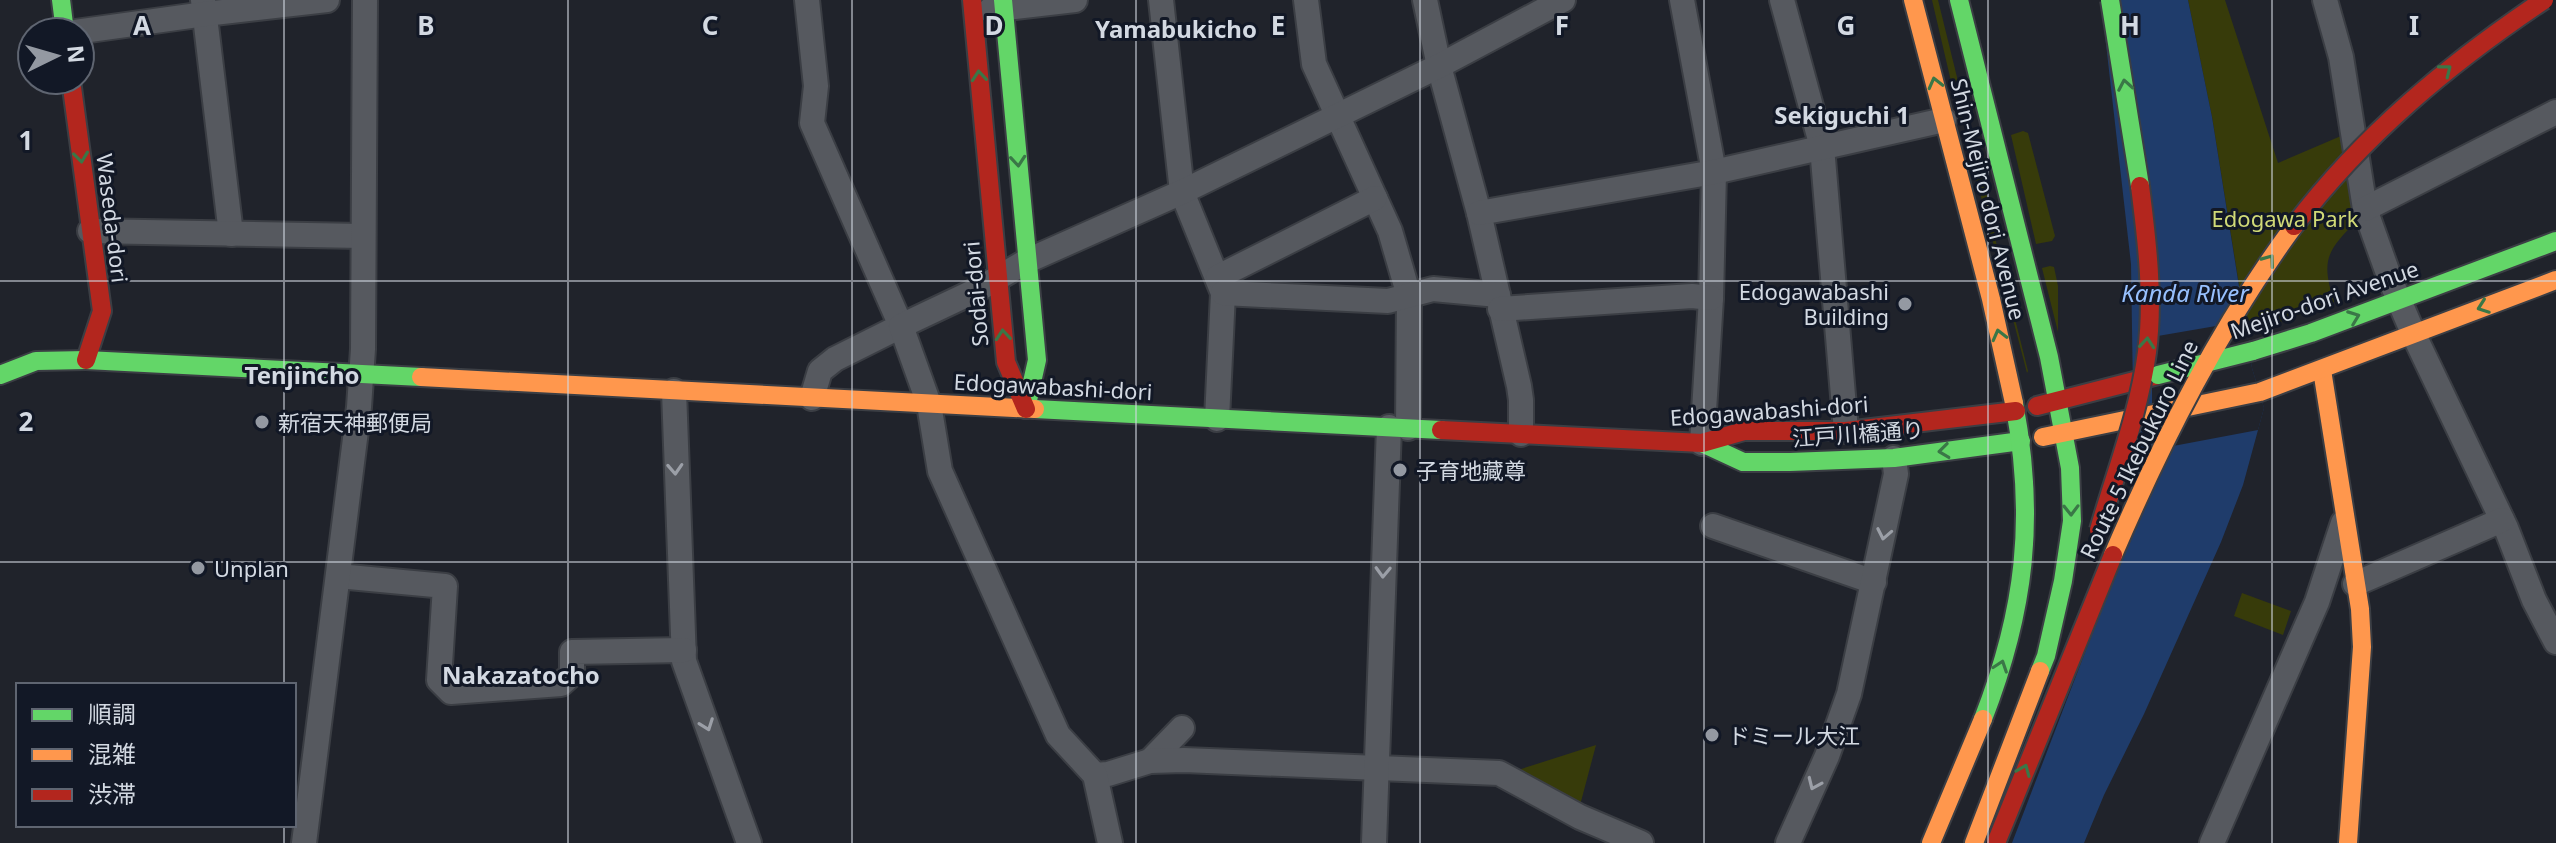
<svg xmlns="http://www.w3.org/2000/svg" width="2556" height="843" viewBox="0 0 2556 843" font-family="'Noto Sans','Noto Sans JP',sans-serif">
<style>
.green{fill:#373b0a}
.water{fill:#1f3c6b}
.pier{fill:#20232b}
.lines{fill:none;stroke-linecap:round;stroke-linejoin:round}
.street-casing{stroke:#3b3e44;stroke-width:28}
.fast-casing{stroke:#3b3e44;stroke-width:22}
.slow-casing{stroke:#3b3e44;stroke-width:22}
.jam-casing{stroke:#3b3e44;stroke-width:22}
.street{stroke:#56595f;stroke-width:24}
.fast{stroke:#63d668;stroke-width:18}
.slow{stroke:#ff974d;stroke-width:18}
.jam{stroke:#b3261e;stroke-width:18}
.fast-bridge-casing{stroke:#3b3e44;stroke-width:22;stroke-linecap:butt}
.slow-bridge-casing{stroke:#3b3e44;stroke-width:22;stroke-linecap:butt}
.jam-bridge-casing{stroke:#3b3e44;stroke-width:22;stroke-linecap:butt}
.fast-bridge{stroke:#63d668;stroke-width:18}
.slow-bridge{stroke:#ff974d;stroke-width:18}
.jam-bridge{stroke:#b3261e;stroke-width:18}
.oneway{stroke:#3a7747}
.oneway2{stroke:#9b9fa7}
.grid{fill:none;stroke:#d3d9e2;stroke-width:2;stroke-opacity:0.55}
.poi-dot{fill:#9499a2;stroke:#121826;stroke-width:3}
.labels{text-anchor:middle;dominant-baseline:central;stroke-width:6;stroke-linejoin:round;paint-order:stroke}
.street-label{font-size:22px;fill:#d3d9e2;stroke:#121826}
.park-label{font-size:22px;fill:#d1da77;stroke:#121826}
.poi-label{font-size:22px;fill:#d3d9e2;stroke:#121826;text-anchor:start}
.neighbourhood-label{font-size:24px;font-weight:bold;fill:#d3d9e2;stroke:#121826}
.water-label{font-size:24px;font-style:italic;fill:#97c0fe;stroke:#121826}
.grid-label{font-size:26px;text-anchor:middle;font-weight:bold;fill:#d3d9e2;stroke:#121826;stroke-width:6;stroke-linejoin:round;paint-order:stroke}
</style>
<rect width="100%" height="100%" fill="#20232b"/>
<!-- green -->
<g class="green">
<path d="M1932,0h6l30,122 -7,2z"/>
<path d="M2188,0h37l53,163 63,-27 18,82c-31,33 -39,39 -25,84l-87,32 -35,-217z"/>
<path d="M2023,131l5,2 27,103 -3,5 -16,3 -25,-109z"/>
<path d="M1976,141l21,106 31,124 -1,2 -60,-230z"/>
<path d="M2050,266l4,1 4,19v46l-16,-64z"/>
<path d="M2242,593l49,18 -8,24 -49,-19z"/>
<path d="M1596,745l-17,64 -61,-39z"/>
</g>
<!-- water -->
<path class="water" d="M2101,0h87l24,117 40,251 12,40 -21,77 -22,57 -77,172 -40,81 -20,48h-72l123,-321 -4,-258z"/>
<!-- pier -->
<path class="pier" d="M2245,321l7,47 12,40 -6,22 -106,20v-113z"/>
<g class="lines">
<!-- street casing -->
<g class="street-casing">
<g id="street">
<path d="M203,0l28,234"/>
<path d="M807,0l9,86 -4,37 89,203 -66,33 -15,12 -8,27"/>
<path d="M1161,0l21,192 41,101 -6,126"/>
<path d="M1306,0l8,64 76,167 19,65 -1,132"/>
<path d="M1425,0l14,66 40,147 40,173 2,14v34"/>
<path d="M1682,0l32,172 -3,126 -9,145"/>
<path d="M1782,0l40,147 24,284"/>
<path d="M2325,0l16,57 24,152 25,70 23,54 93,195 28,72 22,42"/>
<path d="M990,10l85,-10"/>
<path d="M75,32l130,-18 122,-14"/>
<path d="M2365,209l191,-97"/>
<path d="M1479,213l235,-41 230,-52"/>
<path d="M90,231l272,5"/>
<path d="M1218,277l157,-79"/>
<path d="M1223,293l165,8 45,-12 65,6"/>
<path d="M1500,309l192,-13 19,2"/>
<path d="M674,391l10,270 65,182"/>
<path d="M1713,526l161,56"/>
<path d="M338,576l107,10 -6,94 12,12 110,-8 11,-10v-22l112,-2"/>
<path d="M2355,584l147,-64"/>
<path d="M1150,761l32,-33"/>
<path d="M1095,775l13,-1 42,-13 34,-1 315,13 81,44 61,26"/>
<path d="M304,843l55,-436 4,-58 2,-349"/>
<path d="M1110,843l-15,-68 -37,-40 -118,-264 -11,-67 -28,-78 76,-36 50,-29 155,-69 257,-126 124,-66"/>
<path d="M1374,843l15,-416"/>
<path d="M1788,843l39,-87 22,-62 47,-220 -2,-16"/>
<path d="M2212,843l105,-241 26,-79"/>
</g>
</g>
<!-- fast casing -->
<g class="fast-casing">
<g id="fast">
<path d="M61,0l4,32"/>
<path d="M1003,0l34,360 -11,49"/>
<path d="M1959,0l90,357 21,111 2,53 -9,60 -17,75 -6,15"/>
<path d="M2253,351l58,-18 245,-92"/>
<path d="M86,360l335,17"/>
<path d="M0,375l36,-14 50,-1"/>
<path d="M1035,409l406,21"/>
<path d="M1702,443l41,19h47l104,-4 127,-17"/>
<path d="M1983,719c42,-108 53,-201 31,-316"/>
</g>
</g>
<!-- slow casing -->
<g class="slow-casing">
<g id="slow">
<path d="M1913,0l78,299 23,104"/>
<path d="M2322,370l38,239 2,38 -14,196"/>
<path d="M421,377l614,32"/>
<path d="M2043,437l217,-45 296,-112"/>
<path d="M1931,843l52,-124"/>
<path d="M1974,843l66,-172"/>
</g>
</g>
<!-- jam casing -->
<g class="jam-casing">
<g id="jam">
<path d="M972,0l34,362 20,47"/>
<path d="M71,80l31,231 -16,49"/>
<path d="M2037,406l121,-31"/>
<path d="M1441,430l261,13 42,-12h102l170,-20"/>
</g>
</g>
<!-- street -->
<use href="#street" class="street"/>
<!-- fast -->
<use href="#fast" class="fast"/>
<!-- slow -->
<use href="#slow" class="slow"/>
<!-- jam -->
<use href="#jam" class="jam"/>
<!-- fast-bridge casing -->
<g class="fast-bridge-casing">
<g id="fast-bridge">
<path d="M2110,0l30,186"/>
<path d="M2158,375l95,-24"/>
</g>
</g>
<!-- slow-bridge casing -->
<g class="slow-bridge-casing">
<path id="slow-bridge" d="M2113,555c50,-116 106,-227 181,-329"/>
</g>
<!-- jam-bridge casing -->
<g class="jam-bridge-casing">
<g id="jam-bridge">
<path d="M2294,226c69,-91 156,-163 250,-226"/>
<path d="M2099,530c17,-59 40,-117 48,-178 7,-54 0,-111 -7,-166"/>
<path d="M1996,843l117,-288"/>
</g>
</g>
<!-- fast-bridge -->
<use href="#fast-bridge" class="fast-bridge"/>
<!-- slow-bridge -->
<use href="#slow-bridge" class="slow-bridge"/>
<!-- jam-bridge -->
<use href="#jam-bridge" class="jam-bridge"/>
</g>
<!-- one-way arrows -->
<defs><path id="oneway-chevron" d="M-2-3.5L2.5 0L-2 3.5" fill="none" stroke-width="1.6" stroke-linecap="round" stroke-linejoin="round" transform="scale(2)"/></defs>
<g class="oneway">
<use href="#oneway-chevron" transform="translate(2446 70) rotate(-38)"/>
<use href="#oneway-chevron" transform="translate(979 76) rotate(-95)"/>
<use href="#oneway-chevron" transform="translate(1935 83) rotate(-104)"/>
<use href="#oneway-chevron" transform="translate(2125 85) rotate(-100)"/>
<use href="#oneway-chevron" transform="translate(81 157) rotate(83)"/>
<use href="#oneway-chevron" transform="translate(1018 161) rotate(85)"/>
<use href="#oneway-chevron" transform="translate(2269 260) rotate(-54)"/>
<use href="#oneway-chevron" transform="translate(2483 307) rotate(160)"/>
<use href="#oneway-chevron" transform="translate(2354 317) rotate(-21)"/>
<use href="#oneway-chevron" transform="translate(1003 335) rotate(-95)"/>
<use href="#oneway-chevron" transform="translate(1999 335) rotate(-104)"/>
<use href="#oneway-chevron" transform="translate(2147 343) rotate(-85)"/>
<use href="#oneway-chevron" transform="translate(1944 451) rotate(173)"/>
<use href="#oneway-chevron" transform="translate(2071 510) rotate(89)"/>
<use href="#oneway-chevron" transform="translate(2001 666) rotate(-71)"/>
<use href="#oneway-chevron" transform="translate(2024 770) rotate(-68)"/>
</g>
<g class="oneway2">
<use href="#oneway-chevron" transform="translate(675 469) rotate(87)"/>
<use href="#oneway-chevron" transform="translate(1884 534) rotate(101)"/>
<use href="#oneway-chevron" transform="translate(1383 572) rotate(92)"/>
<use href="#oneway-chevron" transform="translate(707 725) rotate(70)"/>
<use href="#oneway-chevron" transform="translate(1814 784) rotate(114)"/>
</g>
<!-- grid -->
<path class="grid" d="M284,0v685M568,0v843M852,0v843M1136,0v843M1420,0v843M1704,0v843M1988,0v843M2272,0v843M0,281h2556M0,562h2556M284,825v18"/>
<!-- markers -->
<g class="poi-dot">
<circle cx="1905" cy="304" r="8"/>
<circle cx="262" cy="422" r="8"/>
<circle cx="1400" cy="470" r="8"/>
<circle cx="198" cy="568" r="8"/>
<circle cx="1712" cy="735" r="8"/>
</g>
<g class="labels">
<!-- street labels -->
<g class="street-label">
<text transform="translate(1989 199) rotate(76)">Shin-Mejiro dori Avenue</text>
<text transform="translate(113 218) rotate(83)">Waseda-dori</text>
<text transform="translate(975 294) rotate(-95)">Sodai-dori</text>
<text transform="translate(2324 299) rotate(-19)">Mejiro-dori Avenue</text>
<text transform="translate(1053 386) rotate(3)">Edogawabashi-dori</text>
<text transform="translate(1769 410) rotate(-4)">Edogawabashi-dori</text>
<text transform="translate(1858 433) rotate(-4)">江戸川橋通り</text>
<text transform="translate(2138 449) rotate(-64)">Route 5 Ikebukuro Line</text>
</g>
<!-- park labels -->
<g class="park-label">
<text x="2285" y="218">Edogawa Park</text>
</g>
<!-- poi labels -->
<g class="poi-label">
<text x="1889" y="291" text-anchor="end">Edogawabashi<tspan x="1889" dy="25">Building</tspan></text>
<text x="278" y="422">新宿天神郵便局</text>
<text x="1416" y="470">子育地藏尊</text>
<text x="214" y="568">Unplan</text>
<text x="1728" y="735">ドミール大江</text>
</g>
<!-- neighbourhood labels -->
<g class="neighbourhood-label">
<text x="1176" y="28">Yamabukicho</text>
<text x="1842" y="114">Sekiguchi 1</text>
<text x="302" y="374">Tenjincho</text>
<text x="521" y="674">Nakazatocho</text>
</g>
<!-- water labels -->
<g class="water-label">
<text x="2185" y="292">Kanda River</text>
</g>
</g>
<g class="grid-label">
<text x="142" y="35">A</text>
<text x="426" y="35">B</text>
<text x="710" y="35">C</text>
<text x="994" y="35">D</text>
<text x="1278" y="35">E</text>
<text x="1562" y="35">F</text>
<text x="1846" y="35">G</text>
<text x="2130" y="35">H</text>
<text x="2414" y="35">I</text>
<text x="26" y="150">1</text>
<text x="26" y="431">2</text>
</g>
<!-- legend -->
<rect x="16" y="683" width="280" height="144" fill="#121826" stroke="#5f6571" stroke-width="2"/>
<rect x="32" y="709" width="40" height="12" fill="#63d668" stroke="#5f6571" stroke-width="2"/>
<text x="88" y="723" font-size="24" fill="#d3d9e2">順調</text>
<rect x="32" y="749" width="40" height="12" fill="#ff974d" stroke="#5f6571" stroke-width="2"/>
<text x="88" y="763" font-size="24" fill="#d3d9e2">混雑</text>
<rect x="32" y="789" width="40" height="12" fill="#b3261e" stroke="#5f6571" stroke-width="2"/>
<text x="88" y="803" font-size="24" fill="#d3d9e2">渋滞</text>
<!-- north arrow -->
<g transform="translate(56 56) rotate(85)"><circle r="38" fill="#121826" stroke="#5f6571" stroke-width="2"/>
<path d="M0-6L14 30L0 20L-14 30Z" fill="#9499a2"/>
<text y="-12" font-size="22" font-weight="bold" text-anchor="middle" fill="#d3d9e2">N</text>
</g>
</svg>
